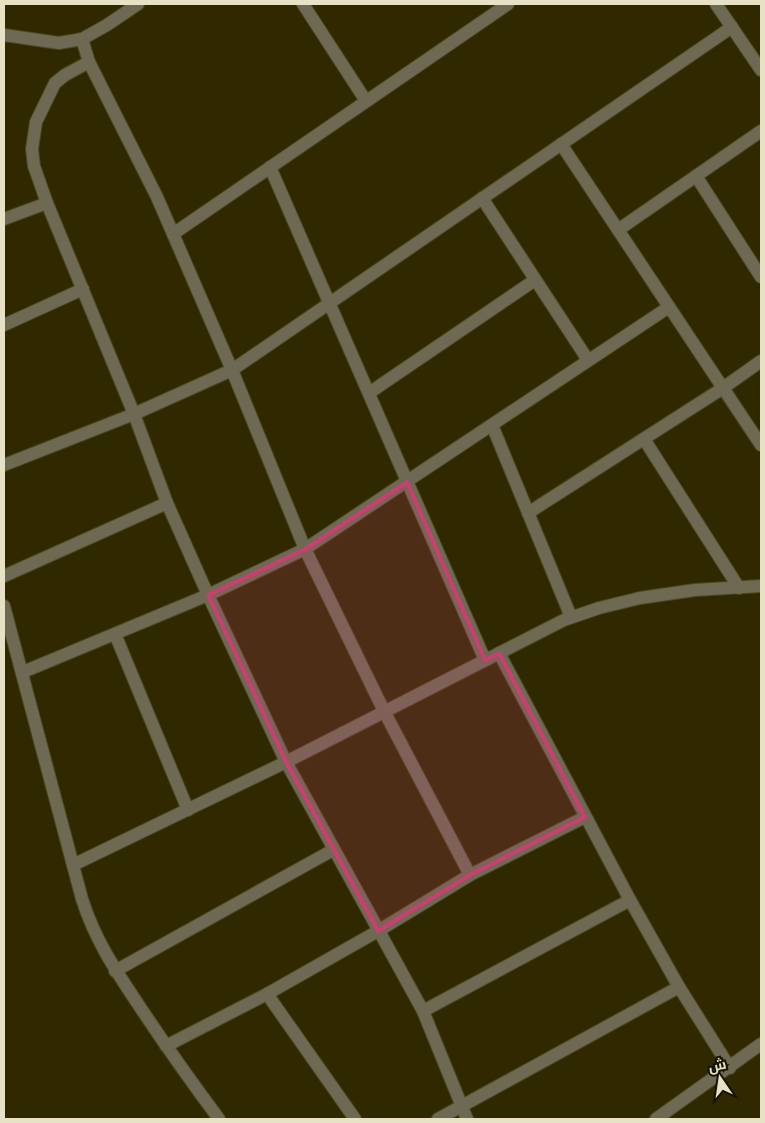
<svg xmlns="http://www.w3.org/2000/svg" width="765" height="1123" viewBox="0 0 765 1123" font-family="Lora,Cairo,serif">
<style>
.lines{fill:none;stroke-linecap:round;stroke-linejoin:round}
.minor-casing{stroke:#4d4720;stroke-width:14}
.minor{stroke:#6d6953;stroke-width:12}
.marked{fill:#c94070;fill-opacity:0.2;stroke:#c94070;stroke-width:4;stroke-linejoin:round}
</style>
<rect width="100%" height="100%" fill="#302900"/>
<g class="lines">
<!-- minor casing -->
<g class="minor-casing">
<g id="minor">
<path d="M303,4l63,97"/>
<path d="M716,4l45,66"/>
<path d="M4,35l55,8 23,-4 7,23 68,135 75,173 73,179 79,162 86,164"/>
<path d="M82,39l25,-14 31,-21"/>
<path d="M89,62l-24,13 -10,8 -19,39 -4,27 2,17 13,37 87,211 33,89 41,92 78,167 137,249 44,108"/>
<path d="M270,167l215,493"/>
<path d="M696,176l65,101"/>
<path d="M482,198l106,162"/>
<path d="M4,219l43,-16"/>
<path d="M618,230l143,-99"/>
<path d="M173,234l335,-230"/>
<path d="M4,325l79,-36"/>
<path d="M761,361l-38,27 38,57"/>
<path d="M369,393l166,-113"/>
<path d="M492,425l79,192"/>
<path d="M644,439l95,149"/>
<path d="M4,465l130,-51 98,-44 500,-343"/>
<path d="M528,513l195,-125 -162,-244"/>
<path d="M4,576l163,-73"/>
<path d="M4,606l78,293c14,44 36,75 62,114 24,36 49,71 75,106"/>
<path d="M115,634l73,176"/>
<path d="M499,653l131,247 49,87 51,81"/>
<path d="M23,672l185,-77 97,-46 364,-242"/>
<path d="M73,865l213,-103 278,-142 35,-12 41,-10 55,-8 66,-4"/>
<path d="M115,971l218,-121"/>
<path d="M267,994l88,125"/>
<path d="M423,1011l207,-111"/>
<path d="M166,1046l101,-52 111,-63 92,-56 115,-58"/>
<path d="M438,1119l241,-132"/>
<path d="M656,1119l105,-75"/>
</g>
</g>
<!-- minor -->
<use href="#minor" class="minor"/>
</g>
<!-- marked area -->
<path class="marked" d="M407,482l78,178 14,-7 86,164 -115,58 -92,56 -92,-169 -78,-167 97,-46z"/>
<!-- border -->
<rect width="765" height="1123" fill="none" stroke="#e7e2c6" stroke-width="10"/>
<!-- north arrow -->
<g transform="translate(720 1078) rotate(347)" stroke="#161200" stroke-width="4" paint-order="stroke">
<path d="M0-4L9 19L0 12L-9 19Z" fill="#e7e2c6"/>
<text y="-8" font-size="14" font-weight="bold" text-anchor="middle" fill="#e7e2c6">ش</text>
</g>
</svg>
